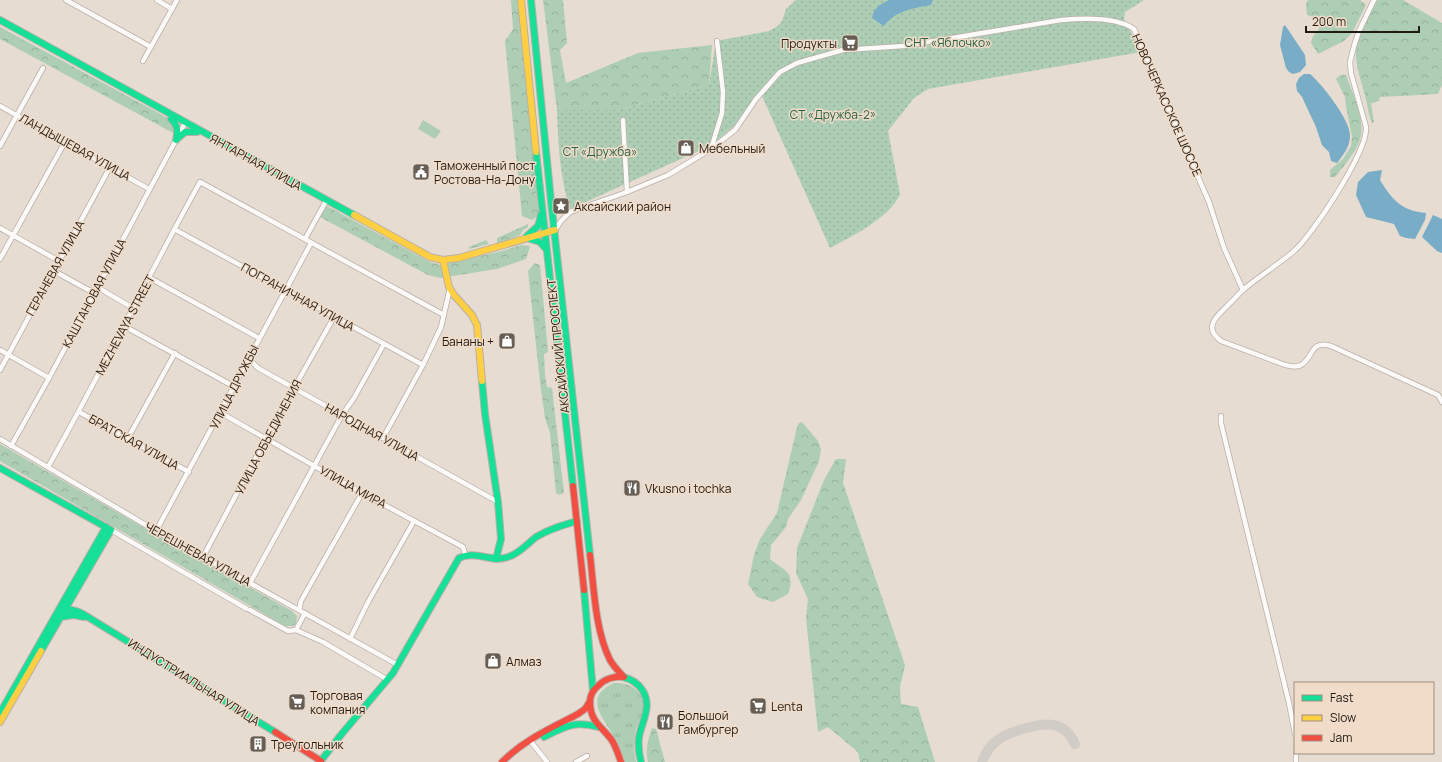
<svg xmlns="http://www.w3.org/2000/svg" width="1442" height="762" viewBox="0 0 1442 762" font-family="Manrope,sans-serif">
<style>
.grass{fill:url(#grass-tufts)}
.forest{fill:url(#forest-crowns)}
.park{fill:url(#park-dots)}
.pitch{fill:#aecdb5}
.water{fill:#78acc7}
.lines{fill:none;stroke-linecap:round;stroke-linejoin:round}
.taxiway{stroke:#d2ccc6;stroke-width:10}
.street-casing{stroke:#b8afa8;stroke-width:6}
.fast-casing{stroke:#b8afa8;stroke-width:8}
.slow-casing{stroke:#b8afa8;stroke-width:8}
.jam-casing{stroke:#b8afa8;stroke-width:8}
.street{stroke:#fbfaf8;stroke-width:4.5}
.fast{stroke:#16e098;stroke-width:6}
.slow{stroke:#ffcf43;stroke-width:6}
.jam{stroke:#f24e42;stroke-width:6}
.labels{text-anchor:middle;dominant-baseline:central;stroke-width:3;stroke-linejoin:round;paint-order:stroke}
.park-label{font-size:12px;fill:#266044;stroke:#f0dcc9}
.poi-label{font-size:12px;fill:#221b14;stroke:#f0dcc9;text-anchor:start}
.street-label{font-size:12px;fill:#221b14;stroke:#f0dcc9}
</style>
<defs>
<pattern id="grass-tufts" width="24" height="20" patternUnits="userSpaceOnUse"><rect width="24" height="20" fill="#aecdb5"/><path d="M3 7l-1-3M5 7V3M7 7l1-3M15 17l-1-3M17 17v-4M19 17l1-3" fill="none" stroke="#95af9b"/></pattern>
<pattern id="forest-crowns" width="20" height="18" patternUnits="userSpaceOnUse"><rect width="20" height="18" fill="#aecdb5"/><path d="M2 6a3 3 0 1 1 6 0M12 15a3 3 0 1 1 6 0" fill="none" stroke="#95af9b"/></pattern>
<pattern id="park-dots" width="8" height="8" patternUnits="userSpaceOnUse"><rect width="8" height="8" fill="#aecdb5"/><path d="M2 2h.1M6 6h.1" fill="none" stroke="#95af9b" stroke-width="1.8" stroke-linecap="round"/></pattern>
</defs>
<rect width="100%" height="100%" fill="#e7dcd2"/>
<!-- grass -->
<path class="grass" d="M614,683c15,-1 30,7 29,24 -1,9 -6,18 -8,27 -1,9 -1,19 1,28h-11c-3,-7 -5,-14 -8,-21 -10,-19 -37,-43 -3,-58z"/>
<!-- forest -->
<g class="forest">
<path d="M511,0h6l22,215 -7,5 -10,-4 -17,-175 8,-12z"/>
<path d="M543,0h20l4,43 -7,7 6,33 72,-30 74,-8 -3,40 -92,25h-60z"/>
<path d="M1308,0h52l6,5 -14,28 -8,8 -26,13 -7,-11 2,-7 6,-7 -3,-11 -9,-3 -1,-11z"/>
<path d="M1378,0h25l39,23v62l-4,9 -58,3 -1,4 -8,2 3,19 -2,1c-4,-9 -4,-17 -7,-27 -3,-13 -8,-25 -9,-39 -1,-15 13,-45 22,-57z"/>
<path d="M0,27l179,97 -4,10 -175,-95z"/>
<path d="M1340,75h6c6,18 18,40 15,60 -3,16 -17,30 -26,42h-5v-7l13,-11 8,-13 1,-10 -6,-29 -1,-10 -9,-18z"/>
<path d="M327,206l103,56 11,3 61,-14 19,-6 9,1 -4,13 -29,10 -57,9 -12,-3 -108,-58z"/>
<path d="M528,224v3l-5,3 -3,5 -23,9v-6z"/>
<path d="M486,240l3,4 -20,5v-2z"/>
<path d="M535,263l5,2 8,87 -4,2 1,21 2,12 5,1 12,105 -5,2 -3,-2 -6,-60 -5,-15 -5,-36 -12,-111z"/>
<path d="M802,422l16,19 3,8 -2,12 -18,39 -13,19 -2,8 -15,18 -1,14c15,12 26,13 18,35l-15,8 -16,-5 -9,-13 6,-29 6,-16 17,-26 20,-86 2,-4z"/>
<path d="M0,444l155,90 137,77 5,5 -1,8 -4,2h-7l-285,-165z"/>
<path d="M836,459h10l-3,24 62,182 -5,22 1,17 17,3 17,55h-75l-2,-10 -30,-25 -10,5 -12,-114 2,-19 -12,-26 1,-25 27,-68z"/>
<path d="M652,728l4,1 9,33h-17c-3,-11 0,-23 4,-34z"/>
</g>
<!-- park -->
<path class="park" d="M796,0h348l-19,12 -1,7 17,33 -213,37 -14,9 -26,33 12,63c-10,24 -48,42 -70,54l-68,-152 -6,3 -23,28 -21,18 -142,64c-10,-32 -12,-65 -13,-99h60l92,-25 7,-44 53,-10 9,-5 4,-5 4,-12z"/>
<!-- pitch -->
<path class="pitch" d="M423,120l18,11 -6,8 -17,-10z"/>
<!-- water -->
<g class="water">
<path d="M889,0h44l-2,5c-18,3 -36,6 -47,21l-12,-8c2,-11 8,-13 17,-18z"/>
<path d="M1285,25l20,30 1,10 -6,7 -7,2 -4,-2 -3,-4 -6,-23 3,-18z"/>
<path d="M1304,74h6c12,10 41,47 40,62 0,11 -7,19 -13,27l-6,-2 -2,-9 -7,-7 -6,-18 -14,-30 -5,-6 -1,-7 3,-6z"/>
<path d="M1382,170l-2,10c12,20 22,31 46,33l-1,7 -10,19 -9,-1 -6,-2 -6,-12 -28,-7 -10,-22 2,-13 10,-10z"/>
<path d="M1433,215l9,4v34l-5,-2 -15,-14z"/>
</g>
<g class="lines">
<!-- taxiway -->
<path class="taxiway" d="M982,762c8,-22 23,-28 44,-34 21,-6 39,-7 49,16"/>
<!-- street casing -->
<g class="street-casing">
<g id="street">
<path d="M66,0l85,47"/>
<path d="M157,0l15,9"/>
<path d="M1374,0l-15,31 -5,15 -4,16 1,11 15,54c2,24 -54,109 -73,125 -16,13 -33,24 -49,37 -5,4 -10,11 -15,15 -5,6 -13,11 -16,19 -3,8 2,13 8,18l64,24c4,1 11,3 16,0 13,-7 8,-25 30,-19l107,49 4,7"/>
<path d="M143,61l34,-61"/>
<path d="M0,106l149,83"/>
<path d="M623,120l4,72"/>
<path d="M0,146l43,-78"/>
<path d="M711,149l11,-36 1,-21 -6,-51"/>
<path d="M552,201l9,8 9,3"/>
<path d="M0,228l59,33"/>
<path d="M174,229l249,136"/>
<path d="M555,230l6,-9 9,-9 57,-20 41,-17 43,-26 24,-19 21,-31 24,-27 17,-9 46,-13 61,-4 157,-26c21,-2 55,-4 73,9l75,173 15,46 19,42"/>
<path d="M305,239l21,-38"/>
<path d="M0,259l65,-117"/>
<path d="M54,271l40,22"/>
<path d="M150,278l109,60"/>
<path d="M97,287l36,21"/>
<path d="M124,326l109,60"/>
<path d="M0,350l49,28"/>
<path d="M248,358l10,10 240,134"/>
<path d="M0,370l110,-203"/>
<path d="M79,412l110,60"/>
<path d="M221,413l141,80 101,54 2,7"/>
<path d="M1221,416v7l68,280 6,31"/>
<path d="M128,438l47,-85"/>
<path d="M383,438l40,-73 18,-38 9,-39"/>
<path d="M0,439l156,92 242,134"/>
<path d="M11,446l38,-68 136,-255"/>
<path d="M48,467c53,-94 100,-191 152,-285l244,133"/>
<path d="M111,530l136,79"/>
<path d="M156,531l155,-288"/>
<path d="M203,557l68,-128 63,-112"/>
<path d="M250,583l92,-168 12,-17 30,-54"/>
<path d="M250,610l38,21 8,-1 27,12 65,38"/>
<path d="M299,610l2,-9 61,-108"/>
<path d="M296,630l9,-17"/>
<path d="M350,639l18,-37 46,-81"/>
<path d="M532,743l15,19"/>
<path d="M576,762l11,-6"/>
<path d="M1296,762v-9"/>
</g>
</g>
<!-- fast casing -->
<g class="fast-casing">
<g id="fast">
<path d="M531,0l20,201 39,354"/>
<path d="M0,20l354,195"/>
<path d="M171,119c7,6 7,12 5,21"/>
<path d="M177,139l8,-7h12"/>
<path d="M536,152l37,334"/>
<path d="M527,236l11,-10 3,-11"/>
<path d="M530,239l10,3 6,7"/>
<path d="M482,381l3,33 13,88 3,37 -5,20"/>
<path d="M0,468l111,62 -70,121"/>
<path d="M584,590l9,101"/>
<path d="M58,612c9,-4 16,-3 25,2l192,118"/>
<path d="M60,617l14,-2 10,2"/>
<path d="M623,677c9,2 15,6 20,14 9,16 -1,30 -4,46 -1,8 0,17 2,25"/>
<path d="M0,713l106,-186"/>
<path d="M544,737c20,-10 31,-17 54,-10"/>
<path d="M320,762l20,-26 53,-63 66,-115c18,-8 32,5 49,-1 11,-3 19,-13 28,-20 13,-8 27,-12 41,-16"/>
</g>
</g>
<!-- slow casing -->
<g class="slow-casing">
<g id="slow">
<path d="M521,0l15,152"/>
<path d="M354,215l76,42 13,3 16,-2 96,-28"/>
<path d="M443,260l6,27 5,8 18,20 5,10 5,56"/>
<path d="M0,722l41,-71"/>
</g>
</g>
<!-- jam casing -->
<g class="jam-casing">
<g id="jam">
<path d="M573,486l11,104"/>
<path d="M590,555c4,33 5,75 20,105 4,7 9,12 14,17"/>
<path d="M275,732l46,29"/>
<path d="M502,762c22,-22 49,-34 76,-48l7,-5 5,-8"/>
<path d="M621,762c-3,-8 -5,-16 -10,-23 -10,-13 -21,-18 -21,-37 0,-6 3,-12 8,-16 6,-7 16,-10 25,-9"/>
</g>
</g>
<!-- street -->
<use href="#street" class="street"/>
<!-- fast -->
<use href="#fast" class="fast"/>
<!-- slow -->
<use href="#slow" class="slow"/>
<!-- jam -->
<use href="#jam" class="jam"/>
</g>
<!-- icons -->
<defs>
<g id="supermarket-square" transform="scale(0.9)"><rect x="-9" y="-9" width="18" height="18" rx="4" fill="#675f56" stroke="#f0dcc9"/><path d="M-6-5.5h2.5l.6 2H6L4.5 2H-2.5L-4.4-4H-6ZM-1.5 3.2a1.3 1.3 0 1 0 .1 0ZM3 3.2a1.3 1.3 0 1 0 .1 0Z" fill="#fff"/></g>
<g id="shop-square" transform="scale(0.9)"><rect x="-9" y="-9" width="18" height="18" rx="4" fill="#675f56" stroke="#f0dcc9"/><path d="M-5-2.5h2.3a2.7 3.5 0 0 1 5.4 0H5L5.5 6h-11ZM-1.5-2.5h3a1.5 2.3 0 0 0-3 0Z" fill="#fff"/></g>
<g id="civic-square" transform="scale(0.9)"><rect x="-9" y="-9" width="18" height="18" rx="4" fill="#675f56" stroke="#f0dcc9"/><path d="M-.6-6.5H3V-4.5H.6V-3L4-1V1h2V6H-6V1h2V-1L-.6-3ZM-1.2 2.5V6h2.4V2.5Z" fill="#fff"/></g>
<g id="sight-square" transform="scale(0.9)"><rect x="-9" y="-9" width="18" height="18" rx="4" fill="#675f56" stroke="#f0dcc9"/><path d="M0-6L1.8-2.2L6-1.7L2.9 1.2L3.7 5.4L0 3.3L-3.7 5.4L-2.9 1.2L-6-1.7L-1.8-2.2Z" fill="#fff"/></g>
<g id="restaurant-square" transform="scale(0.9)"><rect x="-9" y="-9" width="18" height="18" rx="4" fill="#675f56" stroke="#f0dcc9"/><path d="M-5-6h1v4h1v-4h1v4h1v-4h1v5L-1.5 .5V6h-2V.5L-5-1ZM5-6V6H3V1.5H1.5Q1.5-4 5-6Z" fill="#fff"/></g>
<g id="building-square" transform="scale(0.9)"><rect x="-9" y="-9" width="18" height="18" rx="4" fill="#675f56" stroke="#f0dcc9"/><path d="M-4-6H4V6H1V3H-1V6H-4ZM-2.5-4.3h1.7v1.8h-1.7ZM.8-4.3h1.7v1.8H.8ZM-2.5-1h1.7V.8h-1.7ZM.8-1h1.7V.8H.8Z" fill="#fff"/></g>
</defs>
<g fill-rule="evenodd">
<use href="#supermarket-square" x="850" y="43"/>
<use href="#shop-square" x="686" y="148"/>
<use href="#civic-square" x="421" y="172"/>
<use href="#sight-square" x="561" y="206"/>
<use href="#shop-square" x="507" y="341"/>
<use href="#restaurant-square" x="632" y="488"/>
<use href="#shop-square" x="493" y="661"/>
<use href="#supermarket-square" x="297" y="702"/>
<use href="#supermarket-square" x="758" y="706"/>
<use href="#restaurant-square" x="665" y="722"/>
<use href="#building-square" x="258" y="744"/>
</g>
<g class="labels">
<!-- park labels -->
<g class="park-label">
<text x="948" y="42">СНТ «Яблочко»</text>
<text x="833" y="114">СТ «Дружба-2»</text>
<text x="600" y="151">СТ «Дружба»</text>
</g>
<!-- poi labels -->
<g class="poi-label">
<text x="837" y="43" text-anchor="end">Продукты</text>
<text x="699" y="148">Мебельный</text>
<text x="434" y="165">Таможенный пост<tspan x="434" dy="14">Ростова-На-Дону</tspan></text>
<text x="574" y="206">Аксайский район</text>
<text x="494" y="341" text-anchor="end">Бананы +</text>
<text x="645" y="488">Vkusno i tochka</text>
<text x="506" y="661">Алмаз</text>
<text x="310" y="695">Торговая<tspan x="310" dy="14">компания</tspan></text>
<text x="771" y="706">Lenta</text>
<text x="678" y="715">Большой<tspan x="678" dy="14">Гамбургер</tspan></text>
<text x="271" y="744">Треугольник</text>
</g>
<!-- street labels -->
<g class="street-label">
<text transform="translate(1167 105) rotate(66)">НОВОЧЕРКАССКОЕ ШОССЕ</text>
<text transform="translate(75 147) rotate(29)">ЛАНДЫШЕВАЯ УЛИЦА</text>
<text transform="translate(256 162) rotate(29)">ЯНТАРНАЯ УЛИЦА</text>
<text transform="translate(55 268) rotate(-61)">ГЕРАНЕВАЯ УЛИЦА</text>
<text transform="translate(94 293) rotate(-62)">КАШТАНОВАЯ УЛИЦА</text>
<text transform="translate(298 297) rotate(29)">ПОГРАНИЧНАЯ УЛИЦА</text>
<text transform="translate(125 325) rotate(-62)">MEZHEVAYA STREET</text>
<text transform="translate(558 346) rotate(-96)">АКСАЙСКИЙ ПРОСПЕКТ</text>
<text transform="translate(234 387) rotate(-63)">УЛИЦА ДРУЖБЫ</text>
<text transform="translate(372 432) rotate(29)">НАРОДНАЯ УЛИЦА</text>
<text transform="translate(268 437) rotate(-62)">УЛИЦА ОБЪЕДИНЕНИЯ</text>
<text transform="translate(134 442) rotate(29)">БРАТСКАЯ УЛИЦА</text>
<text transform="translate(353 487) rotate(29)">УЛИЦА МИРА</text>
<text transform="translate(198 554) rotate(29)">ЧЕРЕШНЕВАЯ УЛИЦА</text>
<text transform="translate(194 682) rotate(32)">ИНДУСТРИАЛЬНАЯ УЛИЦА</text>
</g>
</g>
<!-- legend -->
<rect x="1294" y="682" width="140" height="72" fill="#f0dcc9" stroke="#9e8f81"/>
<rect x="1302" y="695" width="20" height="6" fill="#16e098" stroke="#9e8f81"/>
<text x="1330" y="702" font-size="12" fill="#221b14">Fast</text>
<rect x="1302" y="715" width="20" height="6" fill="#ffcf43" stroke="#9e8f81"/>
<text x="1330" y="722" font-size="12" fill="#221b14">Slow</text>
<rect x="1302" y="735" width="20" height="6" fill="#f24e42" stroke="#9e8f81"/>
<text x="1330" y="742" font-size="12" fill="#221b14">Jam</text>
<!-- scale -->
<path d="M1306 26v6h113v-6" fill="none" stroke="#221b14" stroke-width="2"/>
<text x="1312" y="26" font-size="12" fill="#221b14" stroke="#f0dcc9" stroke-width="3" paint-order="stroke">200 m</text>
</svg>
